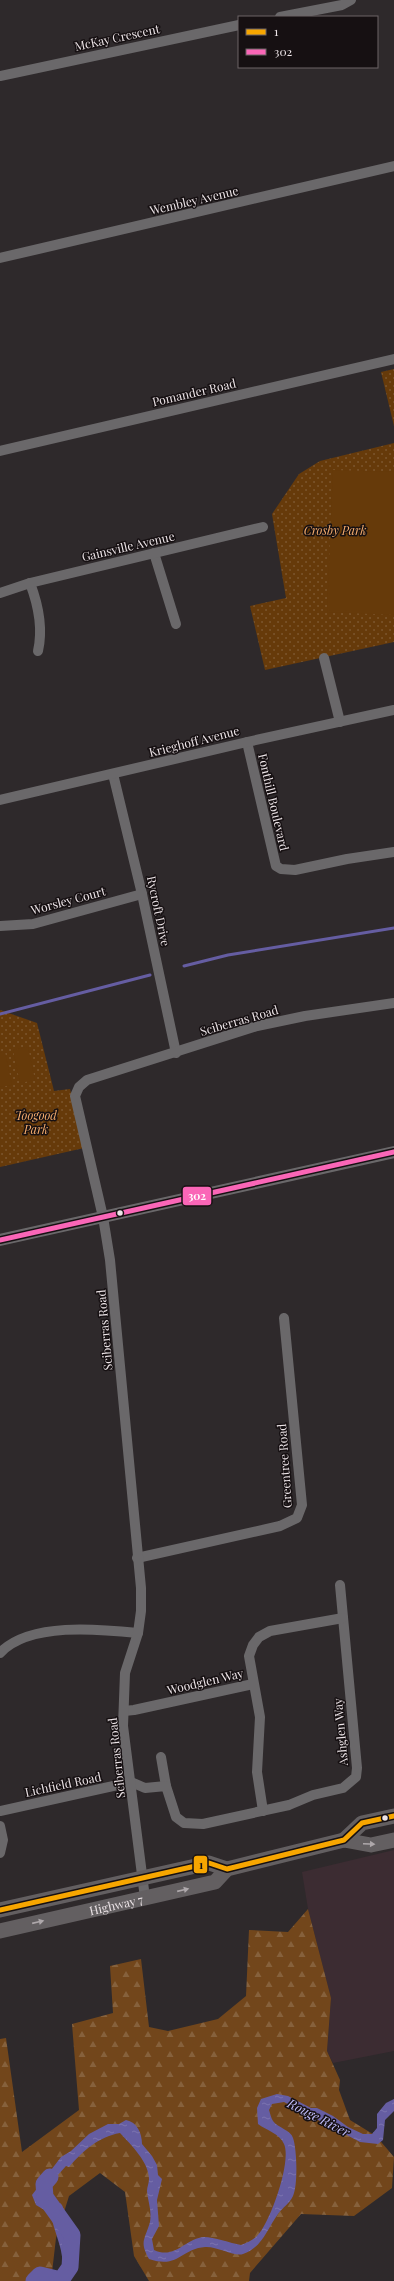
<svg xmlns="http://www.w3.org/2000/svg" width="394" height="2281" viewBox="0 0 394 2281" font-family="'Playfair Display',serif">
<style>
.built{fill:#3c2c32}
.forest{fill:url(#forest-firs)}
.park{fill:url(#park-dots)}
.pitch{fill:#663a0a}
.water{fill:url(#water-ripples)}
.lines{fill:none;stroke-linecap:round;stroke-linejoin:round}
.stream{stroke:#655da2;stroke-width:3}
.river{stroke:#655da2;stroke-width:17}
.minor{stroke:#6a686a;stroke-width:10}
.tertiary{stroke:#6a686a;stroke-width:12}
.primary{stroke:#635f61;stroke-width:15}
.bus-1-casing{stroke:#161012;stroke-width:8}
.bus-2-casing{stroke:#161012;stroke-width:8}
.bus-1{stroke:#f7a600;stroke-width:5}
.bus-2{stroke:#fa66b7;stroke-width:5}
.oneway{fill:#aea8ab}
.bus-dot{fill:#ece4e7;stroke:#161012;stroke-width:1.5}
.labels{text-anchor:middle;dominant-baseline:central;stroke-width:3;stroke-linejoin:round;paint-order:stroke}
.street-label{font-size:12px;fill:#ece4e7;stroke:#161012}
.park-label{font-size:12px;font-style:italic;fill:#f6ad6e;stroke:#161012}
.water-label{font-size:13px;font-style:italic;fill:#c0bdfb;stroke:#161012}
.line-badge{stroke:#161012;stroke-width:1.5}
.badge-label{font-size:11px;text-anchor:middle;font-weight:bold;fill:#fff}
.pale-badge-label{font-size:11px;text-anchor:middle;font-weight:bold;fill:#111}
</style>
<defs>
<pattern id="forest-firs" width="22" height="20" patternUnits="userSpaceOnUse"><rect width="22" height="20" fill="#72461b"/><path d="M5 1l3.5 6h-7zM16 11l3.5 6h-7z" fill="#86613c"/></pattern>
<pattern id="park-dots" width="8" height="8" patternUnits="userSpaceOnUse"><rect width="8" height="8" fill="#663a0a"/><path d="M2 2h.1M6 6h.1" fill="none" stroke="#7c562e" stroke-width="1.8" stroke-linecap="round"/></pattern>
<pattern id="water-ripples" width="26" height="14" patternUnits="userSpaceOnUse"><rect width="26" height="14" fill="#655da2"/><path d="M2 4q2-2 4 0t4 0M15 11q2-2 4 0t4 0" fill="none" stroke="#7b74af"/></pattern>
</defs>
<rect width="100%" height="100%" fill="#2e292b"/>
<!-- built -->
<path class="built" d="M394,1850v201l-61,12 -6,-12 4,-53 -23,-89 -6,-37z"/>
<!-- forest -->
<path class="forest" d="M308,1909l23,89 -4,53 13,29 -1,10 11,30 26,16 18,21 -2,31 -38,28 -53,-2 -51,59 -1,8h-100l-15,-25 -9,-64 -25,-19 -31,23 -13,42 -5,43h-51v-242l6,-1 16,114 57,-42 -7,-86 41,-11 -3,-47 31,-7 8,68 19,4 50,-12 28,-23 3,-66 39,2z"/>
<!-- park -->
<g class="park">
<path d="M394,369v57l-13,-54z"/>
<path d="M394,443v199l-129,28 -15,-64 36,-8 -14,-84 27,-40 21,-13z"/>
<path d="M0,1010l37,13 17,68 16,-2 14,59 -84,19z"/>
</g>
<!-- pitch -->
<g class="pitch">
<path d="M333,470l61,2v143l-67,-3z"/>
<path d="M28,1047l7,33 -15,3 -7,-33z"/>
<path d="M5,1052l7,33 -12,2v-34z"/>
</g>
<!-- water -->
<path class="water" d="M277,2094l11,2 23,12h6l16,8 15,11 15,7h9l5,-6v-14l9,-11 8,-4v12l-9,9 -2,20 -5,4 -18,-2 -76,-40 -12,2 -3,6c1,3 2,8 4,11 5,7 18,9 20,17 4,11 5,48 0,58 -3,7 -11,12 -15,18 -11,15 -16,34 -35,40 -8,3 -26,-8 -38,-7 -25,2 -26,22 -56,12 -10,-18 -4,-19 1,-37 2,-11 -2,-20 -3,-31 0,-4 2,-8 2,-12 0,-17 -18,-34 -29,-46 -22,4 -37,18 -51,34l-3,-1 -18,20 -4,15 7,3 9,-1 2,2 7,18 1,26 8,8 -6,12 -2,12h-13c14,-21 -3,-45 -6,-67l-15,-9 -4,-10 29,-38 10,-6 18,-17 19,-10h11l7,-4c11,2 16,13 16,24l10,12 5,9 1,10 4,4 -5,21 2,26 -7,13 2,11c21,10 32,-12 50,-13 10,0 26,6 37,8 5,-2 12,-5 16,-9 13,-13 35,-75 27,-92 -4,-10 -18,-14 -26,-20l-1,-16 4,-9z"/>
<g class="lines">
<!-- stream -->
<g class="stream">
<path d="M184,966l44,-11 166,-27"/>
<path d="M0,1014l150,-39"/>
</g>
<!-- river -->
<path class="river" d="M34,2281l6,-6 21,5 9,-13 2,-32 -27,-38 -1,-13 6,-7"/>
<!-- minor -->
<g class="minor">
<path d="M280,17l62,-12 9,-5"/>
<path d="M0,76l239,-51"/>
<path d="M0,258l394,-92"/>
<path d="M0,451l394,-92"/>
<path d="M154,553l22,71"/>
<path d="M30,583c8,21 13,46 8,68"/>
<path d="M0,593l30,-10 233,-56"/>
<path d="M324,658l16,64"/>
<path d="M247,742l29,124 5,3 14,1 52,-11 47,-7"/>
<path d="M113,774l29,120 34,159"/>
<path d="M0,800l247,-58 147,-32"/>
<path d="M0,926l33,-2 109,-30"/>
<path d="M137,1558l143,-32 17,-8 5,-13 -18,-187"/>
<path d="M0,1653c29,-31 99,-24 138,-20"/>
<path d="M124,1711l10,-1 119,-26"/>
<path d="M161,1757l5,29"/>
<path d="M0,1811l131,-29 14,6 21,-2 10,31 8,6 19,1 86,-19 24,-10 30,-7 13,-11 1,-9 -17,-183"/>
<path d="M263,1811l-6,-39 3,-55 -11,-61 4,-11 6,-8 11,-6 73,-13"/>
<path d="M0,1826l3,14 -3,13"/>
<path d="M145,1898l-22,-172 2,-53 13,-40 3,-22v-23l-31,-328 -7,-43 -28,-121 4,-9 8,-7 170,-54 48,-10 89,-13"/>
</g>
<!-- tertiary -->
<path class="tertiary" d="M0,1240l394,-88"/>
<!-- primary -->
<g class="primary">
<path d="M344,1840l18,-17 32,-7"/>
<path d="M0,1910l209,-47 18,6"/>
<path id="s1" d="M0,1931l215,-49 12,-13 117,-29 27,5 23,-5"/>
</g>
<!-- bus-1 casing -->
<g class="bus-1-casing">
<path id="bus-1" d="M0,1910l209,-47 18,6 117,-29 18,-17 32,-7"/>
</g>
<!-- bus-2 casing -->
<g class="bus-2-casing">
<path id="bus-2" d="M0,1240l394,-88"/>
</g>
<!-- bus-1 -->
<use href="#bus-1" class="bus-1"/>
<!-- bus-2 -->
<use href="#bus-2" class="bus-2"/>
</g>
<!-- one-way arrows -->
<defs><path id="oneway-solid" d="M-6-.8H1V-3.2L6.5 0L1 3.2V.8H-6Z"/></defs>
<g class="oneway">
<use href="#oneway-solid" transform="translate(369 1844) rotate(2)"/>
<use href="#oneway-solid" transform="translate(183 1890) rotate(-13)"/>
<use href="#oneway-solid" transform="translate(38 1922) rotate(-13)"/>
</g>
<!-- markers -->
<g class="bus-dot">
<circle cx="120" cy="1213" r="3.5"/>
<circle cx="385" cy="1818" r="3.5"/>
</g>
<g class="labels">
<!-- street labels -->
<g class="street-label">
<text transform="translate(117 37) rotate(-12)">McKay Crescent</text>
<text transform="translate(194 200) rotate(-13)">Wembley Avenue</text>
<text transform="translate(194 392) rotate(-13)">Pomander Road</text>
<text transform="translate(128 546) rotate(-13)">Gainsville Avenue</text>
<text transform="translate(194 741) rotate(-14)">Krieghoff Avenue</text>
<text transform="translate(274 802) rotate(77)">Fonthill Boulevard</text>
<text transform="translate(68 900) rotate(-15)">Worsley Court</text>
<text transform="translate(159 911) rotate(78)">Rycroft Drive</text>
<text transform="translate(239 1020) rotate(-16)">Sciberras Road</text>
<text transform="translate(104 1330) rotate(-95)">Sciberras Road</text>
<text transform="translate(284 1466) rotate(-94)">Greentree Road</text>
<text transform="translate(205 1681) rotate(-13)">Woodglen Way</text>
<text transform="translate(340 1732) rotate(-95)">Ashglen Way</text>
<text transform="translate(116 1758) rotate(-96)">Sciberras Road</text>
<text transform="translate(63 1784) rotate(-12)">Lichfield Road</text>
<text stroke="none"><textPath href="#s1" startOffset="119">Highway 7</textPath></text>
</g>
<!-- park labels -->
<g class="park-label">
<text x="335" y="530">Crosby Park</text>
<text x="36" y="1115">Toogood<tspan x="36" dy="14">Park</tspan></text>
</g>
<!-- water labels -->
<g class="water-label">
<text transform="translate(319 2117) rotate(27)">Rouge River</text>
</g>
</g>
<g class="line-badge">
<rect x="182" y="1186" width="30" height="20" rx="4" fill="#fa66b7"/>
<rect x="193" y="1855" width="15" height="19" rx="4" fill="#f7a600"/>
</g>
<g class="badge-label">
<text x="197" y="1200">302</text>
</g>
<g class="pale-badge-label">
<text x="201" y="1869">1</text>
</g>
<!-- legend -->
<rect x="238" y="16" width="140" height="52" fill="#161012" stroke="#6c6567"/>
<rect x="246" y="29" width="20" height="6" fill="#f7a600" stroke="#6c6567"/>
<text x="274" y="36" font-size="12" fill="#ece4e7">1</text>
<rect x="246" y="49" width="20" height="6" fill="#fa66b7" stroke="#6c6567"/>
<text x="274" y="56" font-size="12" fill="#ece4e7">302</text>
</svg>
